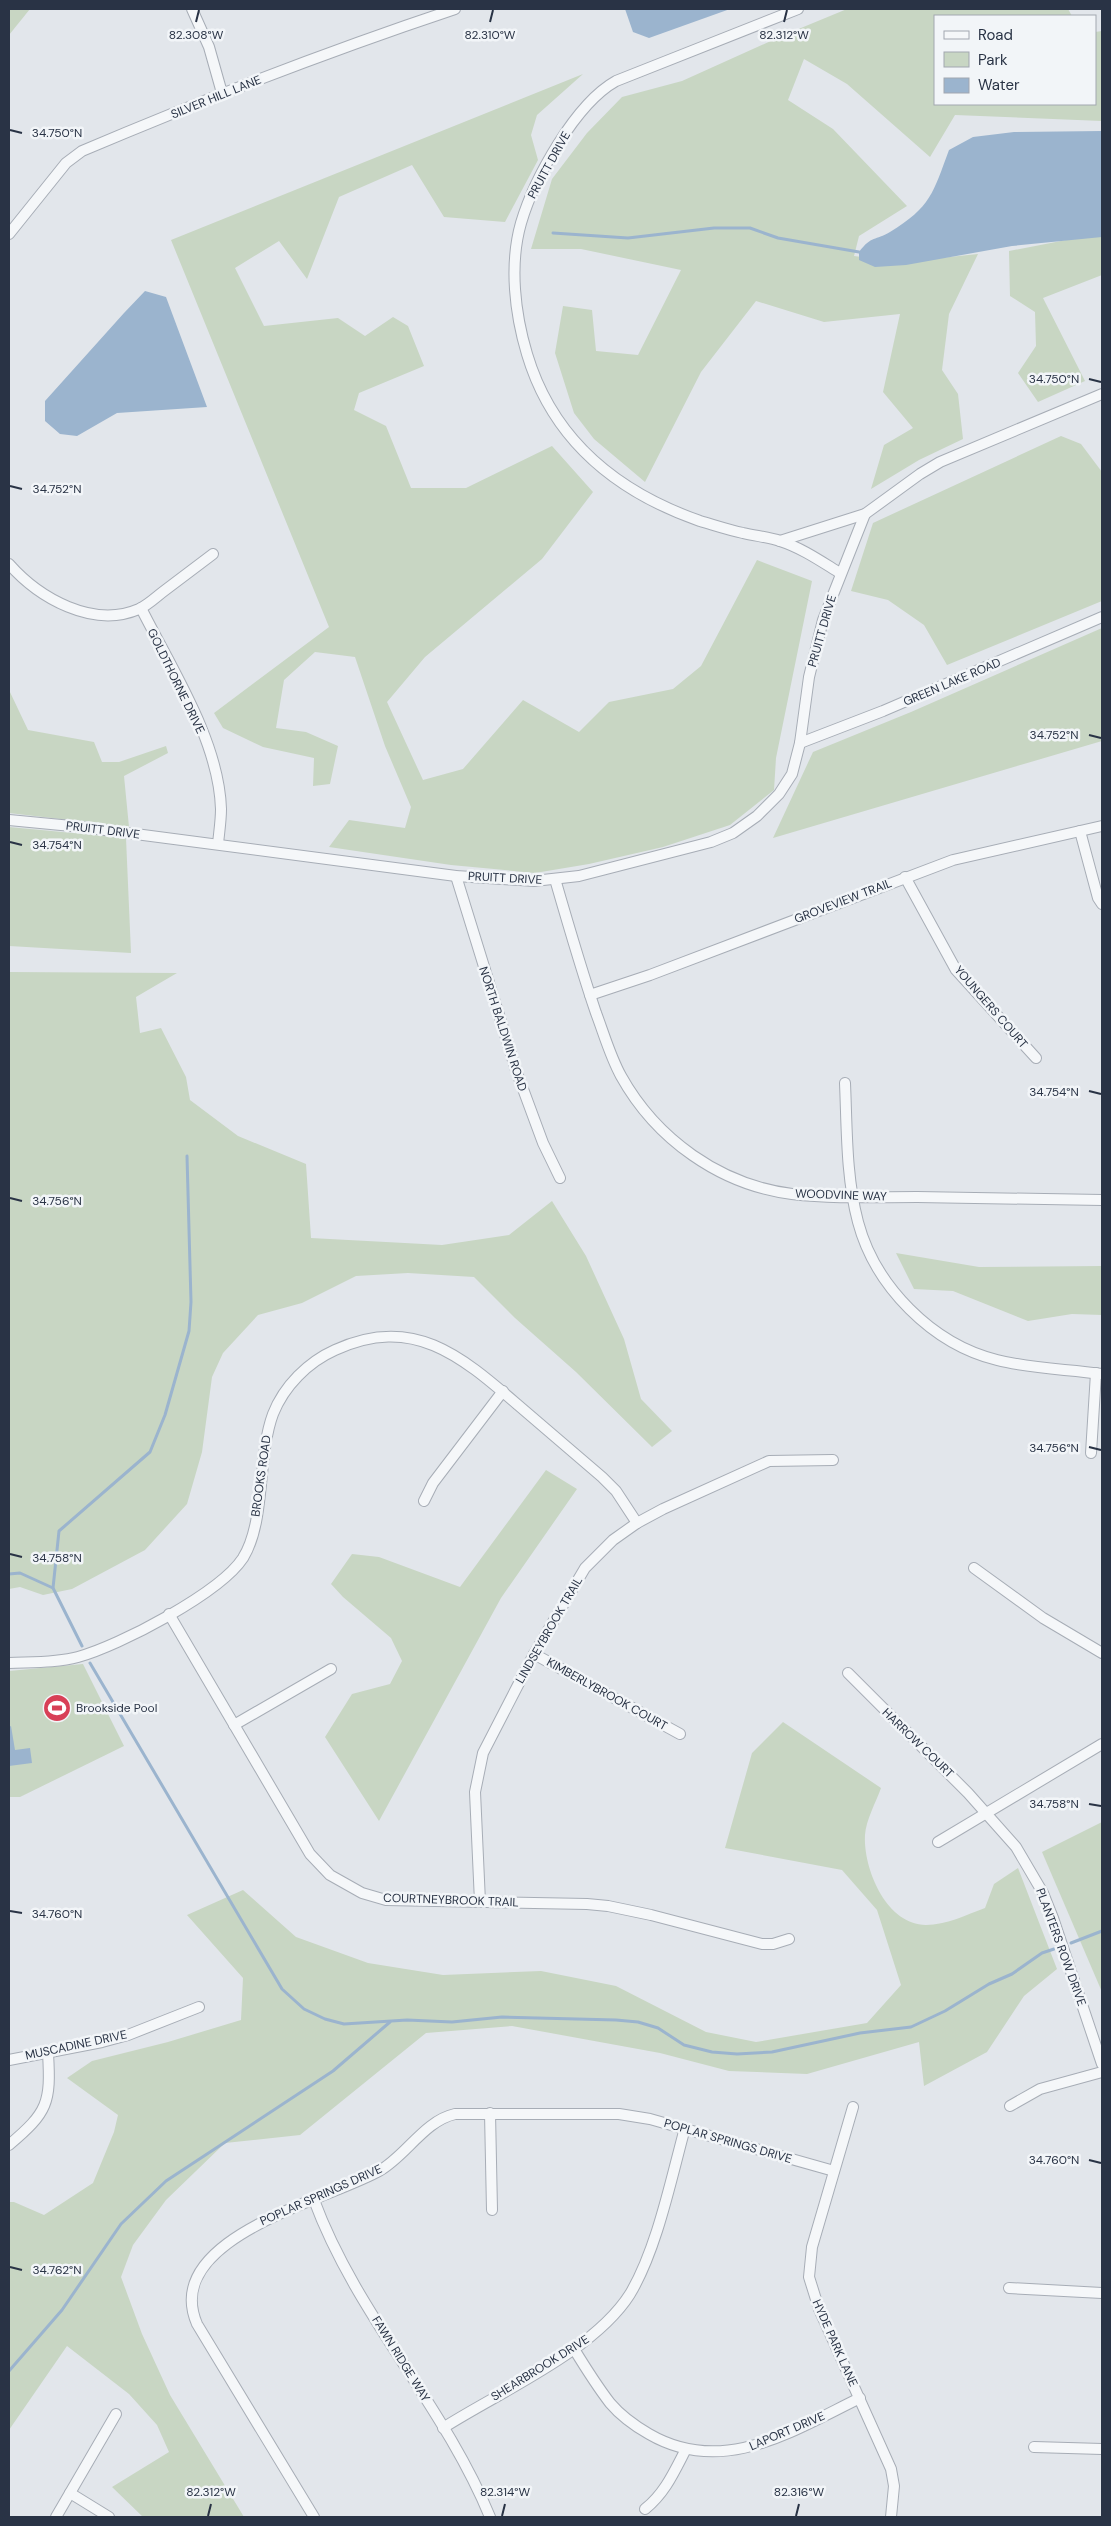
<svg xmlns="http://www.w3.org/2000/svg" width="1111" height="2526" viewBox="0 0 1111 2526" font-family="'DM Sans',sans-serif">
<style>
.green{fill:#c8d6c3}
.water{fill:#9bb4ce}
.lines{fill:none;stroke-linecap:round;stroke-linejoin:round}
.stream{stroke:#9bb4ce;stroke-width:3}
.street-casing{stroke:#a7adb6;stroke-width:12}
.street{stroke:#f5f7f9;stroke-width:10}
.ticks{fill:none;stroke:#293345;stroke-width:2}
.labels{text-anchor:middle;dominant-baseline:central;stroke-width:5;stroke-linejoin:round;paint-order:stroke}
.street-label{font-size:12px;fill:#293345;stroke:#f2f5f8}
.poi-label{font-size:12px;fill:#293345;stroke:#f2f5f8;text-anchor:start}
.ticks-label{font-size:12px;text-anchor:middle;fill:#293345;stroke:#f2f5f8;stroke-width:5;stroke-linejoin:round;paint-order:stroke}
</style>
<rect width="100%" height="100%" fill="#e2e6eb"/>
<!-- green -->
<g class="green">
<path d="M9,9h21l-21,26z"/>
<path d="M847,9h221l4,7h-137v88h160v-72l7,-1v90l-147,-6 -25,42 -83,-73 -43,-25 -16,41 45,29 74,77 -48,30 -5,20 48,6 76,-8 -29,60 -7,56 16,24 5,45 -44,21 -48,29 13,-44 29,-17 -30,-36 17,-78 -76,8 -68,-21 -55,71 -56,110 -51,-43 -20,-26 -19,-60 8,-47 29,4 4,41 42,4 43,-85 -100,-21h-50l21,-70 35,-46 35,-36 60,-16 102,-46z"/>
<path d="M583,74l-46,41 -6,20 7,25 -33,62 -61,-5 -32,-52 -73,32 -32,82 -28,-38 -44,27 29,58 74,-8 27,18 28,-19 15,9 16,40 -65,27 -5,17 32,16 25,62h55l86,-42 41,46 -51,67 -117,98 -38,45 36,78 40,-11 60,-69 56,32 30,-30 64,-13 28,-23 56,-106 55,21 -36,177 -2,32 -44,35 -67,22 -74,17 -54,9 -84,-8 -122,-18 20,-27 56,8 6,-21 -26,-61 -30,-89 -40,-5 -31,28 -8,48 30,4 32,14 -8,38 -17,2 1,-28 -51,-11 -40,-19 -9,-15 115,-86 -158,-387z"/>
<path d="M1102,233v42l-59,23 42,83 -47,21 -20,-29 18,-27 -1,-34 -25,-16 -1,-45z"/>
<path d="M1061,436l20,8 21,28v129l-155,64 -23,-40 -36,-25 -37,-9 22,-68z"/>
<path d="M1102,628v113l-329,97 40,-86 98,-40z"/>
<path d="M9,690l19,40 66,12 8,20h17l47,-16 2,7 -44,23 5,51 -120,-14z"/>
<path d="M9,827l117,11 5,115 -122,-7z"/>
<path d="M9,972l168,1 -41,24 4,36 21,-5 25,49 4,23 48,36 68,28 5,74 131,7 67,-10 43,-34 34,55 38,83 17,60 31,32 -20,16 -76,-75 -61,-54 -41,-41 -66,-4 -52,3 -54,27 -44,12 -35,38 -11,24 -10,75 -15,52 -42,46 -73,39 -29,6 -23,-8 -11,2z"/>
<path d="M896,1253l83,14 123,-1v49l-30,-1 -44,7 -75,-30 -39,-2z"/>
<path d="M546,1470l31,19 -76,109 -122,223 -54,-84 27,-43 38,-10 12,-23 -11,-23 -48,-41 -12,-13 21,-30 27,3 81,30z"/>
<path d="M83,1664l41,82 -104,51h-11v-126z"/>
<path d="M783,1722l98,66c-5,14 -15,32 -16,47 -2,33 21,90 61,90 20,0 40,-10 59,-17l9,-24 24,-16 39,101 -33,27 -37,56 -63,34 -5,-44 -112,32 -78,-3 -69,-18 -148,-27 -86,7 -126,102 -75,8 -59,57 -33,45 -12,32 21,57 28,61 74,122h-101l-31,-30 57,-35 -12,-27 -28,-31 -62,-48 -58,84v-228h5l30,13 49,-32 21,-51 4,-17 -51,-37 25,-17 76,-19 73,-22 2,-42 -56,-63 56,-25 53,47 72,26 75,12 98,-4 75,15 90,46 50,10 111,-19 34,-38 -24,-75 -35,-40 -117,-22 27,-95z"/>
<path d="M1102,1822v170l-60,-140z"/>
</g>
<!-- water -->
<g class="water">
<path d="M625,9h105l-81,29 -16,-6z"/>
<path d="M1102,131v106l-90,9 -106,19 -31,2 -16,-7v-8c13,-17 16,-11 31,-20 41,-25 43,-39 59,-82l24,-13 41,-5z"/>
<path d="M145,291l21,6 41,110 -90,6 -40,23 -17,-2 -15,-13v-20l79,-88z"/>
<path d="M11,1726l4,24 15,-2 2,15 -23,3v-39z"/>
</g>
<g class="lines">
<!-- stream -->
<g class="stream">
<path d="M553,233l75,5 86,-10h36l28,10 81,14"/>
<path d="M9,1574l11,-1 33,15"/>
<path d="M82,1646l-29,-58 6,-57 91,-79 15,-37 24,-84 2,-29 -4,-146"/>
<path d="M90,1663l192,326 22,20 21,10 19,5 63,-4 45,2 50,-5 114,3 22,2 20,6 26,17 28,7 25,2 35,-2 88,-19 51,-6 34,-16 44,-27 23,-10 30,-21 12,-4"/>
<path d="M1071,1943l31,-12"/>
<path d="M9,2371l53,-61 59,-86 45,-43 167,-110 57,-49"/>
</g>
<!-- street casing -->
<g class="street-casing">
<g id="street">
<path d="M192,9l17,38 13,46"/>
<path d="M798,9l-182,72c-41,23 -82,98 -95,142 -12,42 -6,91 6,131 26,87 90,138 173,167 14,4 29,9 43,12 12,3 26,4 37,8 22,7 42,21 60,32"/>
<path d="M9,234l57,-71 16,-12c123,-52 247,-100 373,-142"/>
<path d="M780,541l85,-27 55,-40 20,-12 162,-68"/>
<path d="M9,564c30,34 84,65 130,45 9,-4 17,-12 25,-18 16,-12 33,-25 49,-37"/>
<path d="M141,608c30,60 78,133 80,201 0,12 -2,24 -3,35"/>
<path d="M800,743l83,-32 219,-94"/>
<path d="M9,820l73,7 374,49 78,5 45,-5 132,-34 22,-9 24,-17 22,-22 13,-20 8,-31 9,-66 14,-57 42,-106"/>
<path d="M1080,831l18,67 4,6"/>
<path d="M456,876l60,194 27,73 17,35"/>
<path d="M905,877l51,93 80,88"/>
<path d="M555,879c13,45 26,90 41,134 8,21 14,43 25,63 35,63 99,109 171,118 41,5 84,3 125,3 62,1 124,2 185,3"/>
<path d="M590,995l60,-20 303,-115 149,-34"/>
<path d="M845,1083c2,46 1,94 13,139 17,64 74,122 139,138 35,9 70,9 105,14"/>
<path d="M1091,1453l5,-80"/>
<path d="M424,1501l9,-18 70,-92"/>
<path d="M974,1568l69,50 59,35"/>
<path d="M169,1614l141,240 20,21 32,18 24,7 201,4 21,2 43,9 111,29h11l16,-5"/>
<path d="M534,1654l146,80"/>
<path d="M9,1663c23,-1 47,0 69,-6 41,-11 142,-64 165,-99 23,-37 14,-101 30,-144 11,-28 35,-52 62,-64 78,-36 126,6 183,55 28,24 56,48 84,72l14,14 21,32"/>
<path d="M848,1673l120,120 48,54 27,46 10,25 49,146"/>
<path d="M234,1725l97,-56"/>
<path d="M938,1842l164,-98"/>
<path d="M480,1902l-5,-110 8,-39 51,-99 51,-86 28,-28 24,-17 26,-14 106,-48 64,-1"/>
<path d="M9,2060l93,-18 26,-7 71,-28"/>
<path d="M1010,2106l30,-17 62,-17"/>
<path d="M853,2107l-41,140 -3,30 10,32 72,160 3,17 -3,31"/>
<path d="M490,2113l2,97"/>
<path d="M9,2145c39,-33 42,-42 39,-92"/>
<path d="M314,2200c42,114 130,205 176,317"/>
<path d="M1009,2288l93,5"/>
<path d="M574,2349c11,18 23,37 36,54 11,13 25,23 39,31 74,43 143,-3 211,-36"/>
<path d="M443,2428c58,-37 151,-77 187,-134 27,-45 41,-115 55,-166"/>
<path d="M1034,2447l68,2"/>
<path d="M70,2493l39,24"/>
<path d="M645,2509c20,-16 29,-37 41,-60"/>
<path d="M56,2517l60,-103"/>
<path d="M314,2517l-117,-193c-37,-86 131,-124 182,-153 27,-15 45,-50 76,-57h164l31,5 184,52"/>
</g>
</g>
<!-- street -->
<use href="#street" class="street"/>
</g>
<!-- ticks -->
<path class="ticks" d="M196,22l3,-12M490,22l3,-12M784,22l3,-12M10,130l12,3M1089,379l12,3M10,486l12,3M1089,735l12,3M10,842l12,3M1089,1091l12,3M10,1198l12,3M1089,1447l12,3M10,1554l12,3M1089,1804l12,2M10,1911l12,2M1089,2160l12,3M10,2267l12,3M208,2516l3,-12M502,2516l3,-12M796,2516l3,-12"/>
<!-- icons -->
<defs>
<g id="stadium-disc" transform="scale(1.4375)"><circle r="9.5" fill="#d84057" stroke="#f2f5f8"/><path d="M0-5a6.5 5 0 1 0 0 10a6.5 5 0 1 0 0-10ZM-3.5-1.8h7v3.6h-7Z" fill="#fff"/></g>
</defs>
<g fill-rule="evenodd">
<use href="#stadium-disc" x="57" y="1708"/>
</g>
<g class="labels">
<!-- street labels -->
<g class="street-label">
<text transform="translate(216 97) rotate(-22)">SILVER HILL LANE</text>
<text transform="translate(549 165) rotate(-61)">PRUITT DRIVE</text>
<text transform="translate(822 631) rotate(-74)">PRUITT DRIVE</text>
<text transform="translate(176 681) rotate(64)">GOLDTHORNE DRIVE</text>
<text transform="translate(952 682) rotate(-23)">GREEN LAKE ROAD</text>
<text transform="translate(103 830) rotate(7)">PRUITT DRIVE</text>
<text transform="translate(505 878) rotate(3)">PRUITT DRIVE</text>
<text transform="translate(843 901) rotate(-21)">GROVEVIEW TRAIL</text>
<text transform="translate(991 1007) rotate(49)">YOUNGERS COURT</text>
<text transform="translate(503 1029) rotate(72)">NORTH BALDWIN ROAD</text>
<text transform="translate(841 1195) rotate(2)">WOODVINE WAY</text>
<text transform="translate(261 1476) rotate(-82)">BROOKS ROAD</text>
<text transform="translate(549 1630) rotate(-60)">LINDSEYBROOK TRAIL</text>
<text transform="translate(607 1694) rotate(29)">KIMBERLYBROOK COURT</text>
<text transform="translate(918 1743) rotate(44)">HARROW COURT</text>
<text transform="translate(451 1900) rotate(2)">COURTNEYBROOK TRAIL</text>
<text transform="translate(1061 1947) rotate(70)">PLANTERS ROW DRIVE</text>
<text transform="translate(76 2045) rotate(-12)">MUSCADINE DRIVE</text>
<text transform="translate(728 2141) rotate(16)">POPLAR SPRINGS DRIVE</text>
<text transform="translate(321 2195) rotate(-24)">POPLAR SPRINGS DRIVE</text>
<text transform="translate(835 2343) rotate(66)">HYDE PARK LANE</text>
<text transform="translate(401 2359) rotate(58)">FAWN RIDGE WAY</text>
<text transform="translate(540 2368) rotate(-32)">SHEARBROOK DRIVE</text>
<text transform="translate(787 2431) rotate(-23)">LAPORT DRIVE</text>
</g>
<!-- poi labels -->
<g class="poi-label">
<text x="76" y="1708">Brookside Pool</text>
</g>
</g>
<g class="ticks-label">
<text x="196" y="39">82.308°W</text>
<text x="490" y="39">82.310°W</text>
<text x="784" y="39">82.312°W</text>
<text x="57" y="137">34.750°N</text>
<text x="1054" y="383">34.750°N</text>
<text x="57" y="493">34.752°N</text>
<text x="1054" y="739">34.752°N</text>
<text x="57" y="849">34.754°N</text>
<text x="1054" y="1096">34.754°N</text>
<text x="57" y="1205">34.756°N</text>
<text x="1054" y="1452">34.756°N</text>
<text x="57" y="1562">34.758°N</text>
<text x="1054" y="1808">34.758°N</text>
<text x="57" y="1918">34.760°N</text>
<text x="1054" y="2164">34.760°N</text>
<text x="57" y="2274">34.762°N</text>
<text x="211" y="2496">82.312°W</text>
<text x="505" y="2496">82.314°W</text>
<text x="799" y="2496">82.316°W</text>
</g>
<!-- border -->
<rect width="1111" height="2526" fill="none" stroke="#293345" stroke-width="20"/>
<!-- legend -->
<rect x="934" y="15" width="162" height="90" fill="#f2f5f8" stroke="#a2a7b0"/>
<rect x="944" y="31" width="25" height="8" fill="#f5f7f9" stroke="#a2a7b0"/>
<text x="978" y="40" font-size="15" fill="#293345">Road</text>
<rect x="944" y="52" width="25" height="15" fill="#c8d6c3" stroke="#a2a7b0"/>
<text x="978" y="65" font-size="15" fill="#293345">Park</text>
<rect x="944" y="78" width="25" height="15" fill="#9bb4ce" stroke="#a2a7b0"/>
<text x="978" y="90" font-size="15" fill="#293345">Water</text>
</svg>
